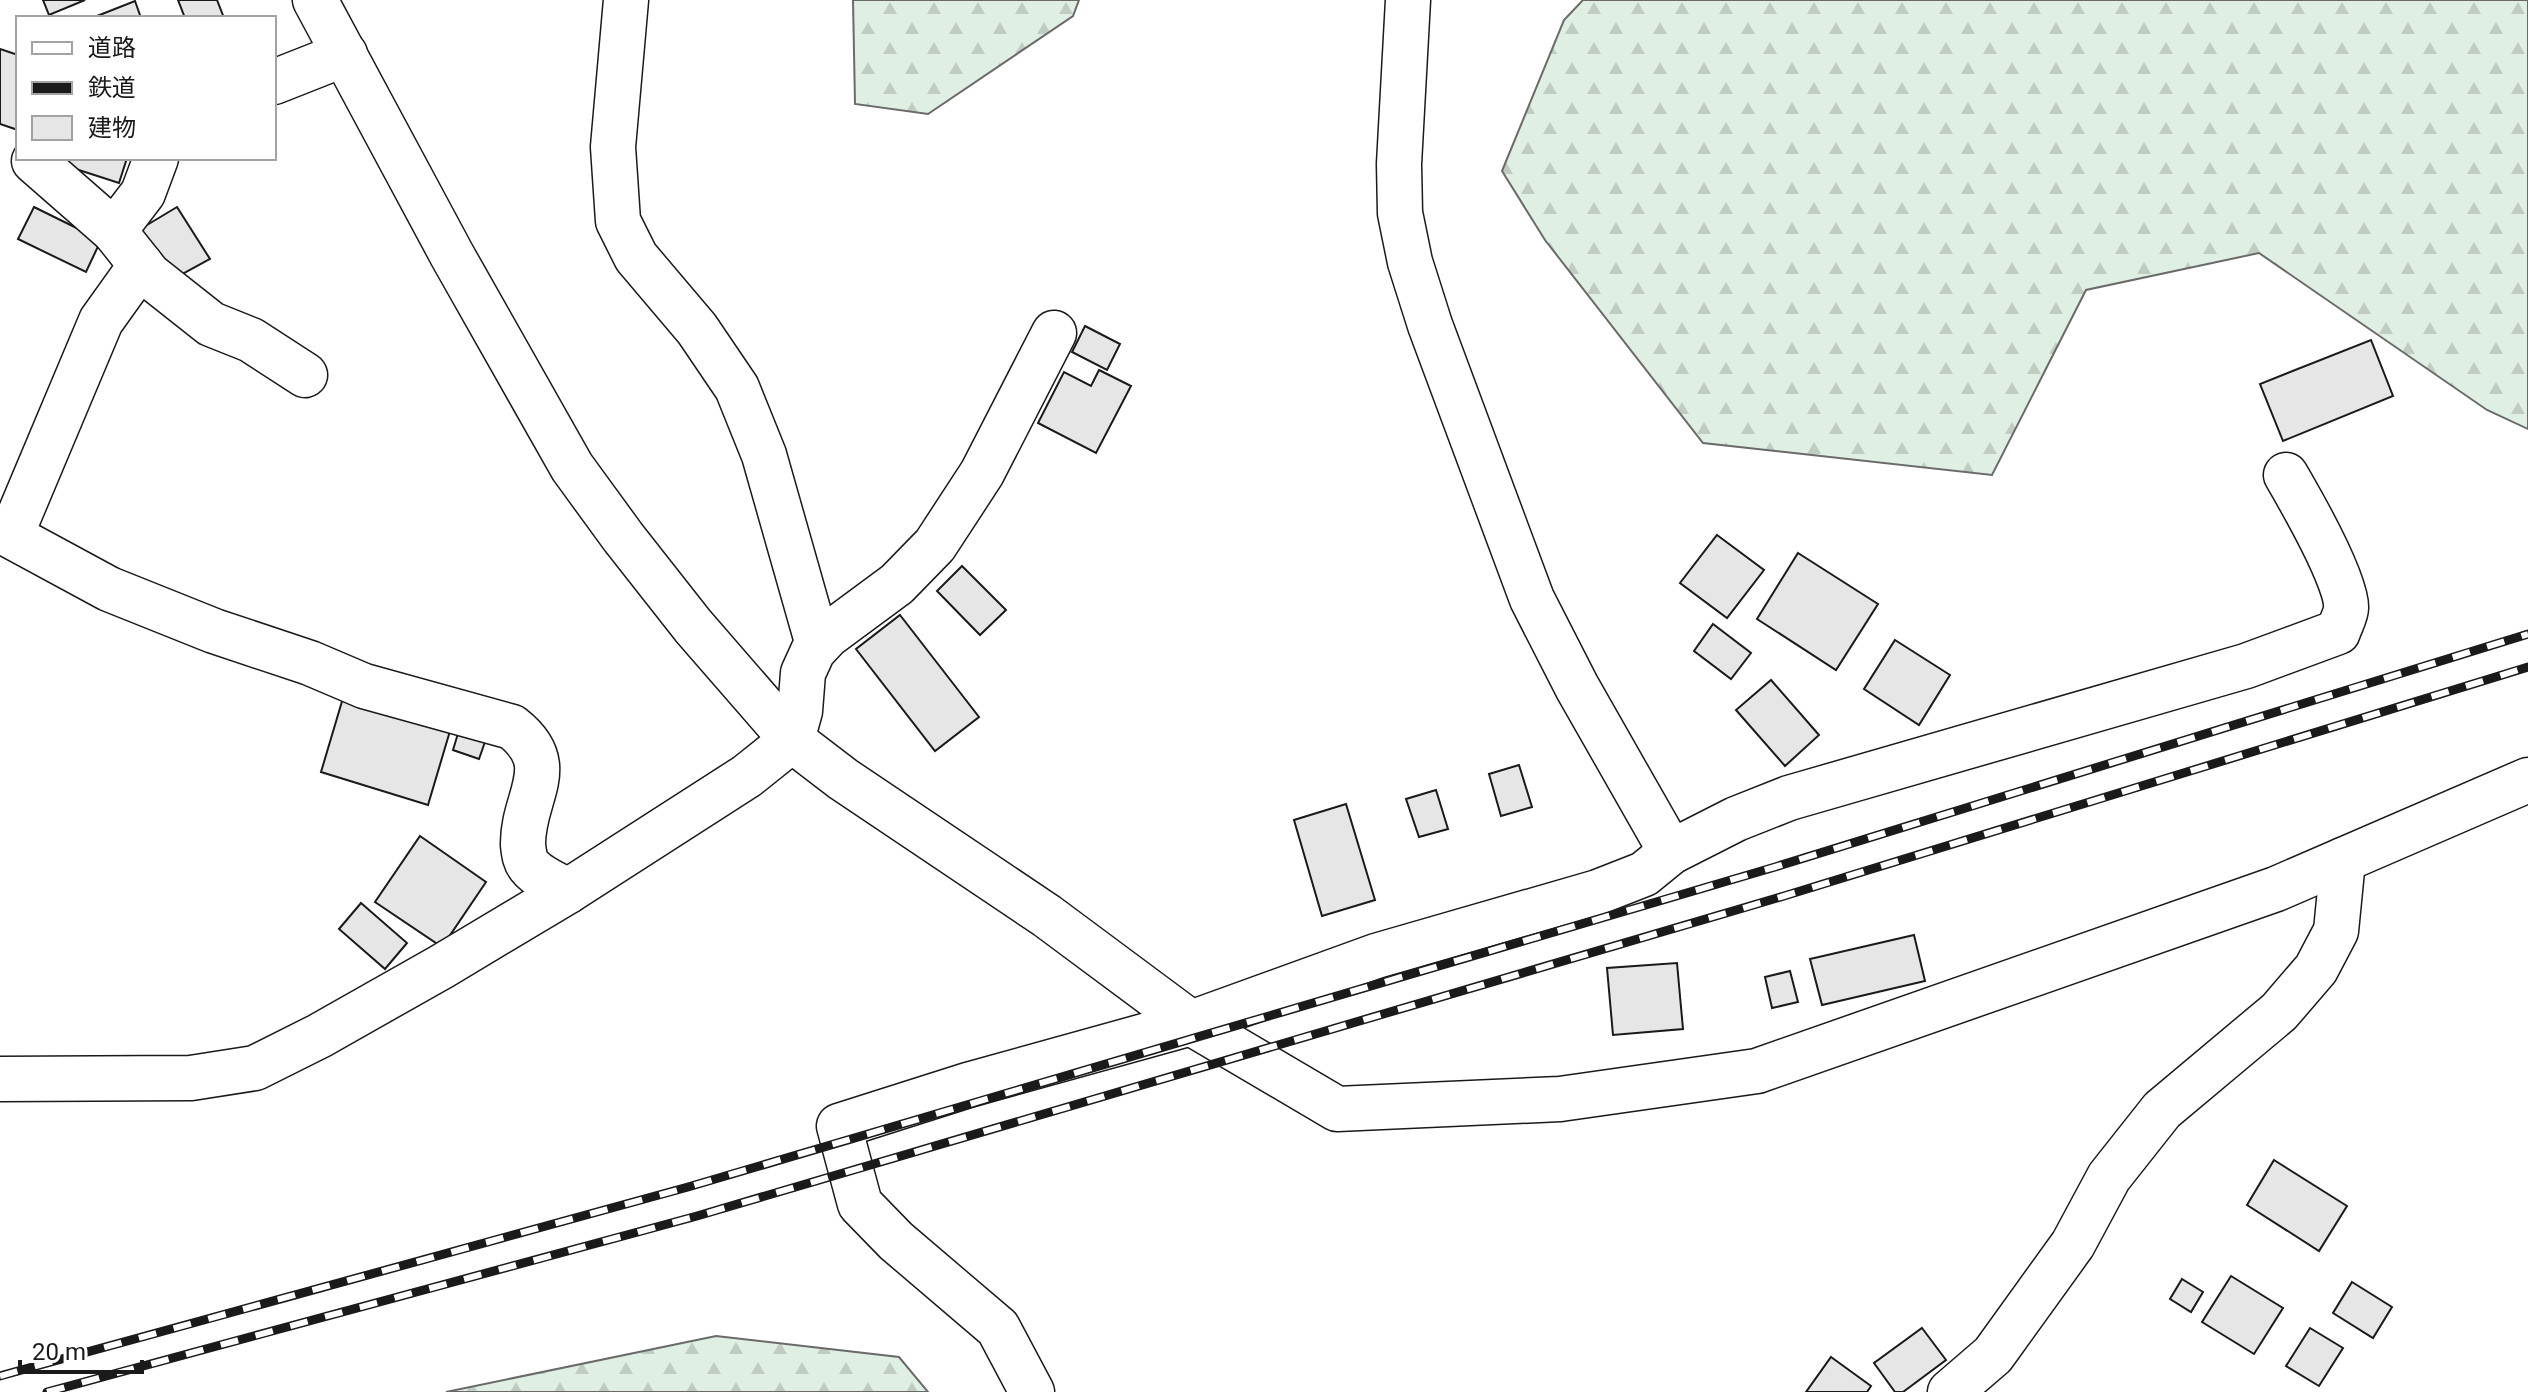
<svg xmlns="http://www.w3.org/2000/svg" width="2528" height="1392" viewBox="0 0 2528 1392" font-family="Roboto,'Noto Sans JP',sans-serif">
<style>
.forest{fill:url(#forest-firs);stroke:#6a6a6a;stroke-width:2}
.building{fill:#e6e6e6;stroke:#1a1a1a;stroke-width:2}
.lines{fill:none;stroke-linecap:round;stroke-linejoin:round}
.minor-casing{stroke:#1a1a1a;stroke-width:47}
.minor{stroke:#fff;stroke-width:44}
.rail-casing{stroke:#1a1a1a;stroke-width:9}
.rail{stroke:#fff;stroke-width:6;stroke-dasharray:18;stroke-linecap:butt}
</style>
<defs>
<pattern id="forest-firs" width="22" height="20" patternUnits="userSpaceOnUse" patternTransform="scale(2)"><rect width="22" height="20" fill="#e0efe3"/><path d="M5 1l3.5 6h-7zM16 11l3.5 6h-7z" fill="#c0ccc2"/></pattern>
</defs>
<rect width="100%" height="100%" fill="#fff"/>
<!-- forest -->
<g class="forest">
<path d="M853,0h226l-6,16 -145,98 -73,-10z"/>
<path d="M1583,0h945v429l-41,-19 -228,-157 -173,37 -94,185 -289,-32 -158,-203 -43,-69 62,-151z"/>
<path d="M716,1336l183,21 29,35h-482z"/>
</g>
<!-- building -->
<g class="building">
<path d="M43,0h42l-36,15z"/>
<path d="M178,0h39l7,18h-39z"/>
<path d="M135,1l6,17h-49z"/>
<path d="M0,49l18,6v75l-18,-6z"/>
<path d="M52,158h75l-8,25 -68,-22z"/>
<path d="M34,207l67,33 -15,32 -68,-33z"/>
<path d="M177,207l33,52 -42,23 -31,-51z"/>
<path d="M1085,326l35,18 -13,26 -35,-18z"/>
<path d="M2371,340l22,56 -110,45 -23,-57z"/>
<path d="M1099,370l32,16 -35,67 -58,-30 26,-51 27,14z"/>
<path d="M1717,535l47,35 -37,48 -47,-35z"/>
<path d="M1798,553l80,51 -42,66 -79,-51z"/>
<path d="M962,566l44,44 -26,25 -43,-44z"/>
<path d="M900,615l79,102 -44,34 -79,-102z"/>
<path d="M1713,624l38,29 -20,26 -37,-28z"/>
<path d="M1895,640l55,35 -31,50 -55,-36z"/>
<path d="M1771,680l48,55 -34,31 -49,-56z"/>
<path d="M343,698l107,33 -22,74 -107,-33z"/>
<path d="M459,730l27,9 -7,20 -26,-9z"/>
<path d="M1519,765l13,42 -31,9 -12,-42z"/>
<path d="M1436,790l12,39 -29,8 -13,-38z"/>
<path d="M1346,804l29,96 -53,16 -28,-96z"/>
<path d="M420,836l66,46 -44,65 -67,-45z"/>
<path d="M361,903l46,40 -22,26 -46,-40z"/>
<path d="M1914,935l11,46 -103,24 -12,-46z"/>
<path d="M1677,963l6,66 -70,6 -6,-67z"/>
<path d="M1790,971l8,31 -26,6 -7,-31z"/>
<path d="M2274,1160l73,46 -28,45 -72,-46z"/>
<path d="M2231,1276l52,32 -29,46 -52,-32z"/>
<path d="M2182,1279l21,13 -12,20 -21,-13z"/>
<path d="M2352,1282l40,25 -19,31 -40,-25z"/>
<path d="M1922,1328l24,32 -43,32h-8l-21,-29z"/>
<path d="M2310,1328l33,20 -24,38 -33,-20z"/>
<path d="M1831,1357l40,29 -4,6h-61z"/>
</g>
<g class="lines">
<!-- minor casing -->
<g class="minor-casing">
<g id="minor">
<path d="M315,0l137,255 120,212 51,70 70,89 99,114 51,39 204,137 144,107 146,86 223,-10 197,-28 519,-182 252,-109"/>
<path d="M626,0l-13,147 5,74 18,36 61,72 40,59 27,67 54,190"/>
<path d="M1408,0l-9,164 1,49 10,49 20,63 102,274 45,88 94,165"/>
<path d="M274,82l71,-28"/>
<path d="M34,161l80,70 35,44 62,49 40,16 54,35"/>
<path d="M114,231l29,-38 13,-35"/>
<path d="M0,530l109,59 105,42 96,32 54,23 148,41c50,39 10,69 11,118 1,9 2,17 8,23 9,10 25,16 37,23"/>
<path d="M11,535l90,-214 40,-56"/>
<path d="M0,1079l191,-1 64,-10 64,-32 122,-69 127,-76 179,-115 45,-36 8,-29 3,-38 10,-22 15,-16 69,-51 38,-39 47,-72 72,-140"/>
<path d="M1032,1392l-34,-64 -102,-87 -36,-37 -21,-78 129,-41 223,-62 185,-67 222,-64 46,-18 27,-22 65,-33 53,-21 457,-132 92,-34c2,-7 8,-17 8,-24 2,-26 -46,-109 -60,-133"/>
<path d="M1950,1392l43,-37 80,-111 36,-67 53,-67 117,-98 37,-43 20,-38 7,-71"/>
</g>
</g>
<!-- minor -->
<use href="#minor" class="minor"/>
<!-- rail casing -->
<g class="rail-casing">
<g id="rail">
<path d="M0,1376l688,-189 1087,-320 753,-233"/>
<path d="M47,1392l650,-176 1087,-320 744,-229"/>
</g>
</g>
<!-- rail -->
<use href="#rail" class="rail"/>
</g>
<!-- legend -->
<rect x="16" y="16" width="260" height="144" fill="#ffffff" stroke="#a3a3a3" stroke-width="2"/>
<rect x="32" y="42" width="40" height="12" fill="#ffffff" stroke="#a3a3a3" stroke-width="2"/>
<text x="88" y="56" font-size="24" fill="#1a1a1a">道路</text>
<rect x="32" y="82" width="40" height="12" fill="#1a1a1a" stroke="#a3a3a3" stroke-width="2"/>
<text x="88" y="96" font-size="24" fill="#1a1a1a">鉄道</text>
<rect x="32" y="116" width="40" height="24" fill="#e6e6e6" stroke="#a3a3a3" stroke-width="2"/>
<text x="88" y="136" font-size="24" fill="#1a1a1a">建物</text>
<!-- scale -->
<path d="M20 1360v12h122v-12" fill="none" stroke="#1a1a1a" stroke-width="4"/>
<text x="32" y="1360" font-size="24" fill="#1a1a1a" stroke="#ffffff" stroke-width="6" paint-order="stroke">20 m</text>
</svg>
